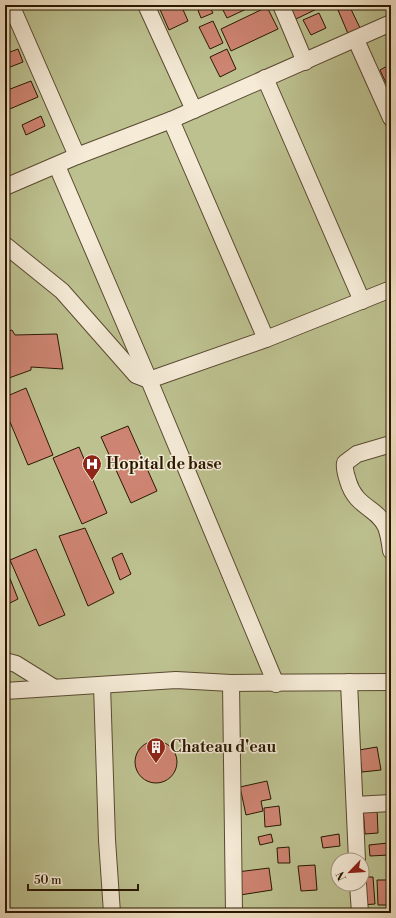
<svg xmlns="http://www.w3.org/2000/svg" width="396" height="918" viewBox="0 0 396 918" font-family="'Libre Bodoni',serif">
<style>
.green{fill:#bdc190;stroke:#736c48;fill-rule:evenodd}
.building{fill:#ce8472;stroke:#291801}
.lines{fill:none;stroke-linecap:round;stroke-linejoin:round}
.street-casing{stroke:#5a4a31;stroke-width:18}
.street{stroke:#f5ebd7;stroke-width:16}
.labels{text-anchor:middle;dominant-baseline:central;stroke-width:3;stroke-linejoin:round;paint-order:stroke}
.poi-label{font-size:16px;font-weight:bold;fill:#291801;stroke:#f5ebd7;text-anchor:start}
</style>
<rect width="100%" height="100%" fill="#efe0c2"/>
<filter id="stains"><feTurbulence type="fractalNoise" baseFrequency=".005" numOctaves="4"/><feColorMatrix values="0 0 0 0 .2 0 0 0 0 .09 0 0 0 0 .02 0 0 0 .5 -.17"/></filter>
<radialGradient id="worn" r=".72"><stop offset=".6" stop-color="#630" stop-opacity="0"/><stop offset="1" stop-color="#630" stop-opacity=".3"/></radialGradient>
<!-- green -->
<path class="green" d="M5,5h386v908h-386zM338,860h24v24h-24z"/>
<!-- building -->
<g class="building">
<path d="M158,5h23l7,16 -19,9z"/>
<path d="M196,5h13l4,8 -12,5z"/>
<path d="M234,5h21l-28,13 -4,-8z"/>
<path d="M289,5h33l1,1 -27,13z"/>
<path d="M349,5l12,25 -12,6 -11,-26z"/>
<path d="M267,7l11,22 -47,22 -10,-22z"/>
<path d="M319,13l7,15 -15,7 -8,-15z"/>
<path d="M213,21l10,22 -13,6 -11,-22z"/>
<path d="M18,49l5,13 -18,7v-15z"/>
<path d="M227,49l9,20 -16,8 -10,-20z"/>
<path d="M391,64v16l-5,3 -6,-13z"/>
<path d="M31,81l7,16 -33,14v-20z"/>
<path d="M41,116l4,10 -19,9 -4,-10z"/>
<path d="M12,330l3,5 42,-1 6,35 -32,-2v3l-22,8 -4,-2v-44z"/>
<path d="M26,388l27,67 -25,10 -23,-55v-13z"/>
<path d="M128,426l29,65 -26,12 -30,-66z"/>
<path d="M79,447l28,66 -25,11 -29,-66z"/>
<path d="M85,528l29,65 -26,13 -29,-70z"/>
<path d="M5,544l4,10 -4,2z"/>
<path d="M36,549l29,66 -26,11 -29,-66z"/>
<path d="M122,553l9,21 -11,6 -8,-22z"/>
<path d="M9,576l9,23 -10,5 -3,-8v-18z"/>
<circle cx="156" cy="762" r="21"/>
<path d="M377,747l4,23 -19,2 -3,-22z"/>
<path d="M267,781l4,18 -10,2 2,10 -17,4 -6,-28z"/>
<path d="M279,806l2,19 -16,2 -1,-19z"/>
<path d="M363,808h14l1,25 -13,1z"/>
<path d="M271,834l2,8 -13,3 -2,-8z"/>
<path d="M339,834l1,12 -17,2 -2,-11z"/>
<path d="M388,843l1,12 -19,1 -1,-11z"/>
<path d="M289,847l1,16h-12l-1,-15z"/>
<path d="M315,865l2,25 -16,1 -3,-25z"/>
<path d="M269,868l3,22 -32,5 -3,-23z"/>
<path d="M362,877h11l2,27 -13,1z"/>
<path d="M377,880h14v25h-13z"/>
</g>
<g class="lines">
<!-- street casing -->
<g class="street-casing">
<g id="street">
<path d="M11,5l66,151"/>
<path d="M146,5l48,105"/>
<path d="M281,5l24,57"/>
<path d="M356,40l35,78"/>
<path d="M265,78l97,223"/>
<path d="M171,120l95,219"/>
<path d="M57,166l92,214 127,304"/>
<path d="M5,187l72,-31 94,-36 220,-97"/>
<path d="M5,245l57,46 74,84 13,5 117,-41 125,-50"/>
<path d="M391,444l-34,10 -12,9c-1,6 1,11 3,18 8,27 29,26 38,46 3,8 4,16 5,24"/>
<path d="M5,661l11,3 37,23"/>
<path d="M349,682l8,178"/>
<path d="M231,683l3,230"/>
<path d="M102,685l5,155 5,73"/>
<path d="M5,691l171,-11 55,3 160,-1"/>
<path d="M355,805l36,-2"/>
<path d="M358,884l2,29"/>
</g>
</g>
<!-- street -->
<use href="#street" class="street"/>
</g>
<!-- icons -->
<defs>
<g id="hospital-pin" transform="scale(1)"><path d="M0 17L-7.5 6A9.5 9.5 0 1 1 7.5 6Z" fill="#8f2418" stroke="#f5ebd7"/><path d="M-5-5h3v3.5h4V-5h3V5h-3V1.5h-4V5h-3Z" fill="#fff"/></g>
<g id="building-pin" transform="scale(1)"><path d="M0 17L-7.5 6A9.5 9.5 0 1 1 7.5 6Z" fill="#8f2418" stroke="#f5ebd7"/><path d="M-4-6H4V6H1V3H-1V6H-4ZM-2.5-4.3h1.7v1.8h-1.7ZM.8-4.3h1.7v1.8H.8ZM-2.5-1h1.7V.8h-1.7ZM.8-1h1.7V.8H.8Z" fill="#fff"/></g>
</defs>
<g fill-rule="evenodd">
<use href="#hospital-pin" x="92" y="464"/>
<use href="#building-pin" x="156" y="747"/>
</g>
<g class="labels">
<!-- poi labels -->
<g class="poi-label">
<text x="106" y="464">Hopital de base</text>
<text x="170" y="747">Chateau d'eau</text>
</g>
</g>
<!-- margin -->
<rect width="396" height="918" fill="none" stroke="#efe0c2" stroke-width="20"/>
<rect x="6" y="6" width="384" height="906" fill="none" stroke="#291801" stroke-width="2"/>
<rect x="10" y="10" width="376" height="898" fill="none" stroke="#291801"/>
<!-- north arrow -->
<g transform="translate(350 872) rotate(245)"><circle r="19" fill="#f5ebd7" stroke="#a39781"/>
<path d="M0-3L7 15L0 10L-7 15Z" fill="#8f2418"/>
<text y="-6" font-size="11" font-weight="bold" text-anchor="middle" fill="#291801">N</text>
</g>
<!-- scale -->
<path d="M28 884v6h110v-6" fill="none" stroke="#291801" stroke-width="2"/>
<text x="34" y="884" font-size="12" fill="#291801" stroke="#f5ebd7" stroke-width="3" paint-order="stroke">50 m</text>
<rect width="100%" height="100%" filter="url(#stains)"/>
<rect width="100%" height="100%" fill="url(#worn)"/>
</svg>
